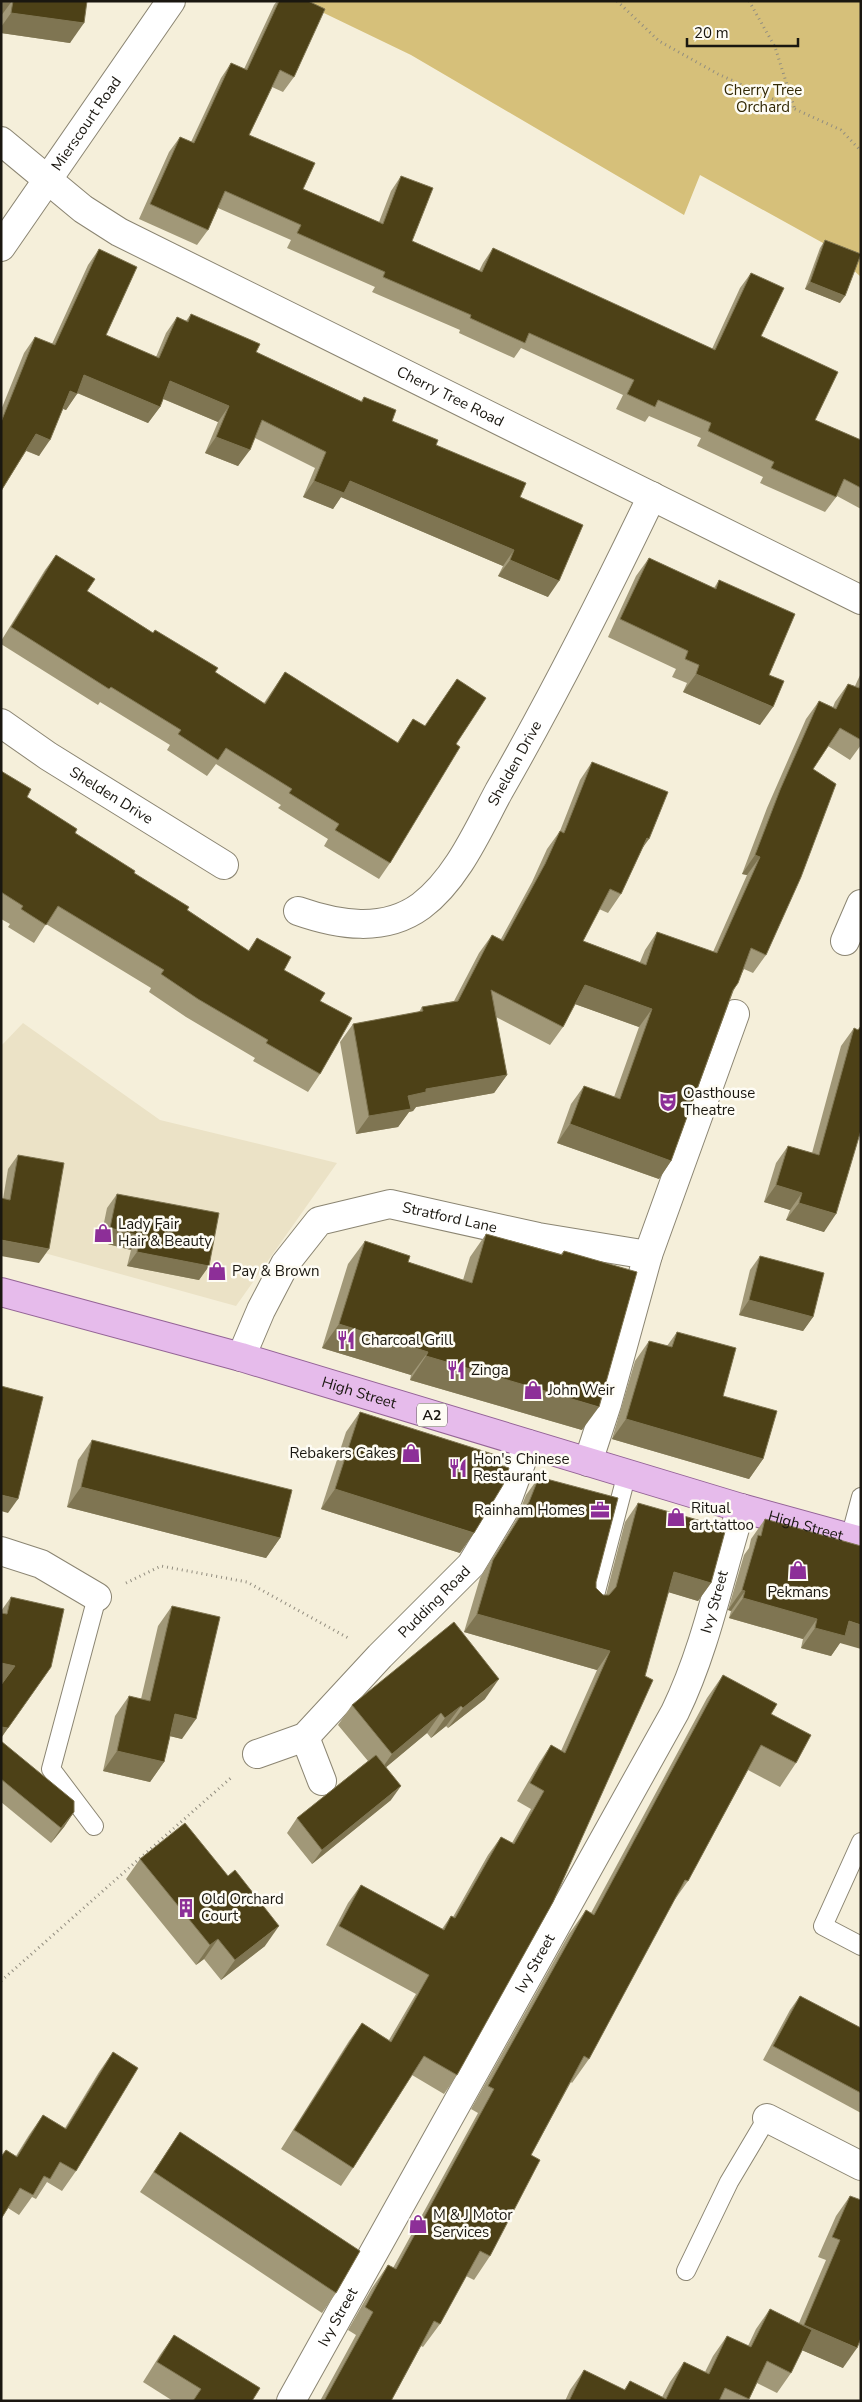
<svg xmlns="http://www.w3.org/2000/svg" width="862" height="2402" viewBox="0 0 862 2402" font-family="'Nunito Sans',sans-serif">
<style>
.built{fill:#ebe2c6}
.green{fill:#d6c07a}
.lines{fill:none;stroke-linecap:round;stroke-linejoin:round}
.service-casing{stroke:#8b8572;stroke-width:20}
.minor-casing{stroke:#8b8572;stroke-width:30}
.tertiary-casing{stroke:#8b8572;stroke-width:30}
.primary-casing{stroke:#946496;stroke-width:30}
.path{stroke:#928d7f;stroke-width:3;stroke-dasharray:1 4;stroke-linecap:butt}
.service{stroke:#fff;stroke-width:18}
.minor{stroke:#fff;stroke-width:28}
.tertiary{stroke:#fff;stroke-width:28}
.primary{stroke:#e6bbeb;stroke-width:28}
.wall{fill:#a19878}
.shaded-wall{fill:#7f7552}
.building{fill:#4d4117;stroke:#7f7552}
.labels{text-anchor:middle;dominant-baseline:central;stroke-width:5;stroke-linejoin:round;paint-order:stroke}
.shield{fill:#fefcf4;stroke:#5e5c54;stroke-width:1}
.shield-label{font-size:14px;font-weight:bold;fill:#1a1710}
.park-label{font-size:15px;fill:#342a06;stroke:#fefcf4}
.street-label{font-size:15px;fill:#1a1710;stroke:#fefcf4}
.poi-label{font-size:15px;fill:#1a1710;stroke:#fefcf4;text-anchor:start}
</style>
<rect width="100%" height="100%" fill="#f5efda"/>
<!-- built -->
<path class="built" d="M23,1023l137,97 177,43 -101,143 -235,-65v-195z"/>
<!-- green -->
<path class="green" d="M299,1h562v276l-38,-34 -123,-68 -16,40 -273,-160z"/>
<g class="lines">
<!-- service casing -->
<g class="service-casing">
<g id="service">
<path d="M850,1538l11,-41"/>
<path d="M593,1603l34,-130"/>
<path d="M94,1826l-43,-57 46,-172"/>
<path d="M861,1842l-38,84 38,20"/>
<path d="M686,2271l43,-89 38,-64"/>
</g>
</g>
<!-- minor casing -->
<g class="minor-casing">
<g id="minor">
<path id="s1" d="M1,141l82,68 36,23 742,368"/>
<path id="s2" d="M1,723l47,33 176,109"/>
<path id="s3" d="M298,911c40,14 86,22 123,-5 36,-27 57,-76 78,-115 55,-96 105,-195 153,-295"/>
<path d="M845,941l16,-37"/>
<path id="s4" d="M241,1357l20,-47 24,-46 34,-43 71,-17 148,33 110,18"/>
<path d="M588,1462l19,-58 41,-149 87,-241"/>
<path d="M1,1551l40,13 56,33"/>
<path d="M305,1737l17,44"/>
<path id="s5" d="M257,1754l48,-17 75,-81 91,-91 32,-53 25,-68"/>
<path d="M767,2118l94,48"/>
<path id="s6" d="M291,2401l384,-689c31,-64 45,-136 66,-204"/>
</g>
</g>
<!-- tertiary casing -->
<g class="tertiary-casing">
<g id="tertiary">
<path id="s7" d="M1,247l170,-246"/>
</g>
</g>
<!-- primary casing -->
<g class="primary-casing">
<g id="primary">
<path id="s8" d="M1,1292l240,65 500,151 120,33"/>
</g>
</g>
<!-- path -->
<g class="path">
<path d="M617,1l42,40 59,33 123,56 20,21"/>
<path d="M749,1l26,46 20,63"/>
<path d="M126,1583l35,-17 86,16 103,57"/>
<path d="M1,1981l232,-205"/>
</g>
<!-- service -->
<use href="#service" class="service"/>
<!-- minor -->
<use href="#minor" class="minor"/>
<!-- tertiary -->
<use href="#tertiary" class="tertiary"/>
<!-- primary -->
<use href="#primary" class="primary"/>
</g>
<!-- wall -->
<g class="wall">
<path d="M1,1h86l-17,42 -69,-10z"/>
<path d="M277,1h31l-14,76 -11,15 -11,-5 -23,48 54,54 76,33 12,-31 10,-15 11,65 67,30 4,-8 10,-15 219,101 28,-61 11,-15 10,63 54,84 46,20v69l-24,-13 -12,16 -65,-29 3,-6 -66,-31 4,-8 -52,-22 -4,6 -29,-13 7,-14 -102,-47 -7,10 -55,-25 1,-3 -88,-38 3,-5 -88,-39 4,-8 -73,-32 -10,22 -11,15 -58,-26 30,-67 11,-15 11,5 30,-64 10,-15 13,6 30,-64z"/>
<path d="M825,240l15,63 -35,-14 15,-41z"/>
<path d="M99,249l7,86 50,22 10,-24 11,-16 9,4 5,-7 65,38 105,49 3,-4 28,24 44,24 84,52 28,100 -50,-21 5,-10 -162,-69 -8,12 -30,-12 12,-29 -60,-30 -17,28 -33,-13 13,-31 -55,-23 -3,8 -12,16 -71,-30 -11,17 -3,-1 -24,47 -13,-5 -25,40v-81l23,-57 11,-16 17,7 36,-79z"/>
<path d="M56,555l31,36 177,112 21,-31 112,71 16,-24 43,25 -66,119 -11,16 -55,-33 4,-7 -50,-31 3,-3 -65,-41 -9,12 -40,-26 3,-5 -70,-43 -2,3 -97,-61v-3l44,-71z"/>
<path d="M649,558l65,30 5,-8 50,95 -9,50 -77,-33 4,-9 -15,-6 4,-8 -68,-32 28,-61z"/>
<path d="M861,673v72l-11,15 -22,-14 -15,23 -47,186 -13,18 -9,-4 -11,23 -62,169 -12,18 -102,-36 14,-39 13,-18 30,11 25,-70 -64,-23 -12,23 -13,18 -54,-28 11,58 -13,18 -78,14 -3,4 -4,1 -11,15 -42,7 -16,-92 13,-18 66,-12 3,-5 32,-6 25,-48 13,-18 9,4 31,-57 15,-33 13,-18 20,-51 12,-18 50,87 -21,45 -13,19 -9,-4 -16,32 57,21 5,-12 12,-18 56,20 34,-77 -5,-1 25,-66 39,-89 13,-18 14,6 2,-5 13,-18 7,2z"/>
<path d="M1,771l26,26 48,36 173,118 9,-13 27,32 36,31v73l-12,18 -55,-31 2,-3 -69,-41 -37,-25 2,-4 -105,-64 -12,19 -26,-16 2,-3 -9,-5z"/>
<path d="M854,1028l-30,204 -38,-12 4,-10 -26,-8 12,-39 12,-17 24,7 29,-107z"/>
<path d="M18,1155l21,108 -36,-64 5,-30z"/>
<path d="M117,1194l92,72 -10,14 -72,-14 4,-16 -31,-8 7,-34z"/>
<path d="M486,1234l75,20 3,-3 18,179 -172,-50 1,-5 -89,-27 26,-84 17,-23 43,21 55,18 7,-23z"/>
<path d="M760,1256l53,61 -10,14 -64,-16 11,-45z"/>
<path d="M677,1332l86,127 -14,20 -137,-40 23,-78 14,-20 18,5z"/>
<path d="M360,1412l100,141 -139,-44 25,-77z"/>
<path d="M92,1440l188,98 -14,20 -199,-51 11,-47z"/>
<path d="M539,1477l57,105v6l7,7h3l19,-73 13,-19 73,80 -13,18 -29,-9 -212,483 -13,19 -32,-19 -59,93 -12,18 -60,-37 68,-108 13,-18 27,17 27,-46 -90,-49 22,-42 13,-18 81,44 9,-13 2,1 35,-62 13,-18 11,6 19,-34 -14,-8 22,-38 12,-18 10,6 36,-81 -133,-38 16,-54 36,-58 10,-25z"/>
<path d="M765,1519l75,124 -9,13 -30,-8 2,-9 -74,-21 2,-7 -3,-1 16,-55 5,-7 2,-9z"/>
<path d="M11,1597l40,70 -50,71v-127z"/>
<path d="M172,1606l10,133 -12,-3 -6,26 -14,20 -47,-11 12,-55 14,-20 12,3 17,-73z"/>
<path d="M723,1675l48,39 25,49 -16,24 -32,-17 -60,111 -15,21 -84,157 -17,24 -1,-1 -40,73 -41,101 -16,24 -8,-4 -26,48 -17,23 -2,-1 -30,55h-71l36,-66 -8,-5 24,-42 16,-23 5,3 85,-155 -7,-4 98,-175 17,-24 5,3 116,-215z"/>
<path d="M485,1699l-37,29 -2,-2 -15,12 -4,-5 -41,34 5,33 -79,64 -25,-31 10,-15 71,-57 -30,-36 14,-20z"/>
<path d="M1,1741l73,71 -10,15 -13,16 -50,-41z"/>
<path d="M140,1859l125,87 -44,34 -17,-21 -8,6 -70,-86z"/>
<path d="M800,1996l61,32v85l-98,-53 27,-50z"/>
<path d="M113,2052l-37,119 -14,20 -15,-9 -11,17 -4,-2 -13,18 -11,-7 -7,11v-63l5,-6 10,6 13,-21 14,-20 22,13 34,-56z"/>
<path d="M180,2132l156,161 -14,20 -182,-121z"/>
<path d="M850,2196l-7,172 -41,-18 -11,23 -14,20 -20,-10 -9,18h-183l5,-11 14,-20 40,20 6,-9 32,16 8,-15 14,-20 21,10 8,-16 14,-20 21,10 8,-17 14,-20 29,14 27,-63 -8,-3 18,-41z"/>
<path d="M174,2335l78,66h-79l-30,-19 17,-27z"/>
</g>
<!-- shaded-wall -->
<g class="shaded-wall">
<path d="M1,1h11l-11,15z"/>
<path d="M11,13l73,10 -14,20 -69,-10v-6z"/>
<path d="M810,282l35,14 -5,7 -35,-14z"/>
<path d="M84,375l76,32 -12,16 -75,-32z"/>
<path d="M170,381l59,25 -11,16 -59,-25z"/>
<path d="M70,391l7,3 -11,16 -7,-3z"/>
<path d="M36,434l14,6 -11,16 -14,-6z"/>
<path d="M216,437l34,13 -12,16 -33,-13z"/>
<path d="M314,481h36l164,69 -11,16 -162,-69 -8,12 -30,-12z"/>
<path d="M510,560l49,21 -11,16 -50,-21z"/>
<path d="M696,674l77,33 -13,18 -77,-33z"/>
<path d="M647,838l2,1 -13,18z"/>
<path d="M755,855l5,2 -13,18 -5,-1z"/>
<path d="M585,985l67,24 -13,18 -67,-24z"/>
<path d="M507,1075l-13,18 -78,14 -3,4 -4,1 -11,15 -42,7 13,-18 39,-20 18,-7z"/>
<path d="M570,1124l101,37 -12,18 -102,-36z"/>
<path d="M776,1185l26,8 -12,17 -26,-8z"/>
<path d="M799,1203l37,11 -12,18 -38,-12z"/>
<path d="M110,1228l31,8 -10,14 -31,-8z"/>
<path d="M1,1240l48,9 -10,14 -38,-7z"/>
<path d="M137,1252l72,14 -10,14 -72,-14z"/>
<path d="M749,1300l64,17 -10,14 -64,-16z"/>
<path d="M339,1324l89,28 -17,23 -89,-27z"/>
<path d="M426,1356l173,51 -17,23 -172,-50z"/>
<path d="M626,1419l137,40 -14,20 -137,-40z"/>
<path d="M81,1487l199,51 -14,20 -199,-51z"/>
<path d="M335,1489l139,44 -14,20 -139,-44z"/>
<path d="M1,1495l17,4 -10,14 -7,-2z"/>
<path d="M674,1572l37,11 -13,18 -37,-11z"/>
<path d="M742,1590l3,1 -14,20 -3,-1z"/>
<path d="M743,1598l74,21 -14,20 -74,-21z"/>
<path d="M477,1614l133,37 -13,19 -133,-38z"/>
<path d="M849,1621l12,4v24l-21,-6 -9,13 -30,-8 14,-20z"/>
<path d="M1,1663l14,3 -13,18h-1z"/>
<path d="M499,1679l-14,20 -37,29 15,-20z"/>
<path d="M461,1706l-15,20 -15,12 14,-20z"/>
<path d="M441,1713l-14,20 -49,41 14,-20z"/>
<path d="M175,1714l21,5 -14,20 -21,-5z"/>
<path d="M1,1727l7,1 -7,10z"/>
<path d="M117,1751l47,11 -14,20 -47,-11z"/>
<path d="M401,1786l-10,14 -79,64 10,-14z"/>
<path d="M74,1812l-10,15 -13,16 10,-15z"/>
<path d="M279,1926l-14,20 -44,34 14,-20z"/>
<path d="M218,1939l-14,20 -8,6 14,-20z"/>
<path d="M804,2325l53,23 -14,20 -53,-23z"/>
</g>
<!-- building -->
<g class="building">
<path d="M13,1h74l-3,22 -73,-10z"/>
<path d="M279,1h29l17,8 -31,68 -14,-7 -31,65 66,28 -12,26 80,35 18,-48 32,12 -21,53 70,31 11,-24 222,102 36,-77 33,15 -23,48 77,36 -23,48 46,20v48l-17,-9 -8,18 -65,-29 3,-6 -66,-31 3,-8 -53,-23 -3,7 -28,-13 7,-14 -105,-47 -4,10 -55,-25 1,-3 -88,-38 2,-5 -88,-39 4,-8 -76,-34 -17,39 -58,-26 30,-67 14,6 37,-80 16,7z"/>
<path d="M825,240l36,14 -16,42 -35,-14z"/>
<path d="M99,249l38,18 -31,68 53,23 18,-41 11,5 3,-8 69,30 -4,8 106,50 2,-5 32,13 -4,11 46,19 -2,5 90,38 -6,14 63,28 -24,56 -49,-21 4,-10 -164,-69 -6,12 -30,-12 12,-29 -64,-32 -12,30 -34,-13 13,-31 -59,-25 -10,26 -76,-32 -7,19 -7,-3 -20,49 -14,-6 -35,57v-69l34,-85 20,8z"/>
<path d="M56,555l39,24 -8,12 66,42 2,-3 63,38 -3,4 50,32 20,-32 113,71 15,-24 12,7 32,-47 29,19 -30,46 4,3 -70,116 -55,-33 4,-6 -50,-31 3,-4 -66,-41 -8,12 -40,-26 3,-4 -70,-43 -2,2 -98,-62z"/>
<path d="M649,558l67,31 3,-9 76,34 -26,61 15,6 -11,26 -77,-33 3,-9 -14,-6 3,-8 -68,-32z"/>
<path d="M848,684l11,4 2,-4v56l-21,-12 -27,41 23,15 -35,93 -35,78 -15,-7 -13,35 -5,7 -62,171 -101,-37 14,-38 36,13 32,-90 -67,-24 -22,42 -72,-37 16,85 -81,14v3l-18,4 3,13 -42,7 -16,-92 70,-13 -1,-4 36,-6 34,-66 11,6 42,-77 15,-33 4,2 28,-71 76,30 -19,47 -2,-1 -26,56 -11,-5 -27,52 63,24 11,-33 60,21 43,-96 -5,-2 25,-65 39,-89 17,8z"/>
<path d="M1,771l30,18 -4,8 50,32 -2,4 60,38 -1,2 55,34 -2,3 62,41 8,-13 34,19 -7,13 41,23 -5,8 32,17 -32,56 -54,-31 2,-3 -70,-41 -37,-25 3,-4 -106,-64 -12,19 -25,-16 2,-3 -22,-14z"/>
<path d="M861,1026v104l-25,84 -37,-11 3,-10 -26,-8 12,-39 31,9 35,-127 4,2z"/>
<path d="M18,1155l46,8 -15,86 -48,-9v-42l9,2z"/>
<path d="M117,1194l102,19 -10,53 -72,-14 4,-16 -31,-8z"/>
<path d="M486,1234l76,21 2,-4 73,21 -38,135 -173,-51 2,-4 -89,-28 26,-83 45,15 -2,6 64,21z"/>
<path d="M760,1256l64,17 -11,44 -64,-17z"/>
<path d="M677,1332l59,16 -13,48 54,15 -14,48 -137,-40 23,-78 23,6z"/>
<path d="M1,1386l42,11 -25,102 -17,-4z"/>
<path d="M360,1412l142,45 -2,8 9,3 -6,17 -29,48 -139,-44z"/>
<path d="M92,1440l200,50 -12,48 -199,-51z"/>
<path d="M539,1477l79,21 -22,84v6l7,7h6l7,-8 22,-84 88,25 -15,55 -37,-11 -29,104 8,4 -100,222 -96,173 -33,-19 -71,112 -59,-38 68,-107 29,19 38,-67 -90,-49 22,-41 83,45 7,-14 4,2 46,-81 13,7 30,-53 -14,-8 21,-38 14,8 45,-102 -133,-37 16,-54 36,-58z"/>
<path d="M765,1519l96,27v79l-12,-4 -4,15 -30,-8 2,-9 -74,-21 2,-7 -3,-1 16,-55 3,1z"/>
<path d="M11,1597l53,12 -13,58 -43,61 -7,-1v-42l14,-19 -14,-3v-50l6,1z"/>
<path d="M172,1606l48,11 -24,102 -21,-5 -11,48 -47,-11 12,-55 21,5z"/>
<path d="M454,1622l45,57 -36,29 -2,-2 -16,12 -4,-5 -49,41 -40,-49z"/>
<path d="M723,1675l54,29 -6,10 40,21 -15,28 -35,-18 -73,136 -3,-1 -96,179 -5,-3 -53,99 9,5 -50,96 -10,-5 -40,73 -6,-3 -43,80h-67l49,-89 -8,-5 23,-42 8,4 98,-180 -6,-3 98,-176 8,5z"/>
<path d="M1,1741l73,60v11l-13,16 -60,-49z"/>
<path d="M376,1755l25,31 -79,64 -25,-32z"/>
<path d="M185,1823l43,53 7,-6 44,56 -44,34 -17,-21 -8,6 -70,-86z"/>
<path d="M800,1996l61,32v65l-88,-47z"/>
<path d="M113,2052l25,16 -62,103 -16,-9 -10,17 -6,-3 -11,19 -13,-7 -19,31v-62l5,-7 11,7 26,-42 23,14z"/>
<path d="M180,2132l180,119 -24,42 -182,-121z"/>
<path d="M850,2196l11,4v138l-4,10 -53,-23 36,-85 -8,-3z"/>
<path d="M770,2309l42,21 -21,43 -24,-12 -18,38 -24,-11 -6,13h-150l15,-31 41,20 5,-9 36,18 18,-37 25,12 18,-38 24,11z"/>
<path d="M174,2335l86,53 -8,13h-59l8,-12 -44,-27z"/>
</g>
<!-- icons -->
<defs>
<g id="theatre-bare" transform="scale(1.5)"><path d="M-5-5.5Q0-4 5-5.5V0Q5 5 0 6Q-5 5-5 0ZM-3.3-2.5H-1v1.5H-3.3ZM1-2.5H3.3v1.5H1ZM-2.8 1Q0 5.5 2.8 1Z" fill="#8d2f98" stroke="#fefcf4" stroke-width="2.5" paint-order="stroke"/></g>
<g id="shop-bare" transform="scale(1.5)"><path d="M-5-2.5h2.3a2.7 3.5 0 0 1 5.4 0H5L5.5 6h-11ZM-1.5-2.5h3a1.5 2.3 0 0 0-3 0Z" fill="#8d2f98" stroke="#fefcf4" stroke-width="2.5" paint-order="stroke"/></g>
<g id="restaurant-bare" transform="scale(1.5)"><path d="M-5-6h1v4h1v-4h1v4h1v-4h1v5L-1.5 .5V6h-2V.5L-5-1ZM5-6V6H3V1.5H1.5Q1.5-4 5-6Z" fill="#8d2f98" stroke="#fefcf4" stroke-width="2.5" paint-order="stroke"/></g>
<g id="office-bare" transform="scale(1.5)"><path d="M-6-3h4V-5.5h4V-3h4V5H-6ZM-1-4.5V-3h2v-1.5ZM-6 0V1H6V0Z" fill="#8d2f98" stroke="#fefcf4" stroke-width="2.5" paint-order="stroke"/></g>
<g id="building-bare" transform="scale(1.5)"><path d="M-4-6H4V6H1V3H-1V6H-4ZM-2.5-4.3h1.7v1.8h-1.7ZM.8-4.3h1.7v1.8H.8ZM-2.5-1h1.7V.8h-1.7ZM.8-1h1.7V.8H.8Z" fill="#8d2f98" stroke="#fefcf4" stroke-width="2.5" paint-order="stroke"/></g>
</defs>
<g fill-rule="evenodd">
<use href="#theatre-bare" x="668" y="1102"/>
<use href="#shop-bare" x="103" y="1233"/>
<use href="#shop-bare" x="217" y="1271"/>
<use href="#restaurant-bare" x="346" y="1340"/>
<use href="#restaurant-bare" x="456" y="1370"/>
<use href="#shop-bare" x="533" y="1390"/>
<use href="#shop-bare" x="411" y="1453"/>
<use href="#restaurant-bare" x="458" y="1468"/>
<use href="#office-bare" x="600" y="1510"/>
<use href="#shop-bare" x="676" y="1517"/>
<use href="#shop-bare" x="798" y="1570"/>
<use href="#building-bare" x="186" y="1908"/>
<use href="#shop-bare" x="418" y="2224"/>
</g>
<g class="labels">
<!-- shield labels -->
<rect class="shield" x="417" y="1403.5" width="30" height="23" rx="4"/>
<g class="shield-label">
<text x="432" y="1415">A2</text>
</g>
<!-- park labels -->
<g class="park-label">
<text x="763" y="90">Cherry Tree<tspan x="763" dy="17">Orchard</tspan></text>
</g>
<!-- street labels -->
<g class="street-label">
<text stroke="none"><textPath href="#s7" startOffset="150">Mierscourt Road</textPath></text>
<text stroke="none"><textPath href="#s1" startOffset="519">Cherry Tree Road</textPath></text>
<text stroke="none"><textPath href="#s3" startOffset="300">Shelden Drive</textPath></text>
<text stroke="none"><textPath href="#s2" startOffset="132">Shelden Drive</textPath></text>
<text stroke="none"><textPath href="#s4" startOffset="292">Stratford Lane</textPath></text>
<text stroke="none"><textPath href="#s8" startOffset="372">High Street</textPath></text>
<text stroke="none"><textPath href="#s8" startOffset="838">High Street</textPath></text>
<text stroke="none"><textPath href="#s6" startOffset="906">Ivy Street</textPath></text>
<text stroke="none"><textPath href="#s5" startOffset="238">Pudding Road</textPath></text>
<text stroke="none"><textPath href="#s6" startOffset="501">Ivy Street</textPath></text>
<text stroke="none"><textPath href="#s6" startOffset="96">Ivy Street</textPath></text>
</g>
<!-- poi labels -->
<g class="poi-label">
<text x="683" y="1093">Oasthouse<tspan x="683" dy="17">Theatre</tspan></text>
<text x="118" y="1224">Lady Fair<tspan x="118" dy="17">Hair &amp; Beauty</tspan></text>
<text x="232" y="1271">Pay &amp; Brown</text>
<text x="361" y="1340">Charcoal Grill</text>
<text x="471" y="1370">Zinga</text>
<text x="548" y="1390">John Weir</text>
<text x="396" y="1453" text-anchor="end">Rebakers Cakes</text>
<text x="473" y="1459">Hon's Chinese<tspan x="473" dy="17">Restaurant</tspan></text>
<text x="691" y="1508">Ritual<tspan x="691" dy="17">art tattoo</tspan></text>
<text x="585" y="1510" text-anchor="end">Rainham Homes</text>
<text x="798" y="1592" text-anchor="middle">Pekmans</text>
<text x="201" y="1899">Old Orchard<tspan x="201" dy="17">Court</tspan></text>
<text x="433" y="2215">M &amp; J Motor<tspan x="433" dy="17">Services</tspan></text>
</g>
</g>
<!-- border -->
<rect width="862" height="2402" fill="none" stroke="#1a1710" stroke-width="5"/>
<!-- scale -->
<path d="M687 38v8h111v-8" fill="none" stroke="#1a1710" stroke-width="2.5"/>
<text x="694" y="38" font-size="15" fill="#1a1710" stroke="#fefcf4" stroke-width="4" paint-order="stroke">20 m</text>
</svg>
